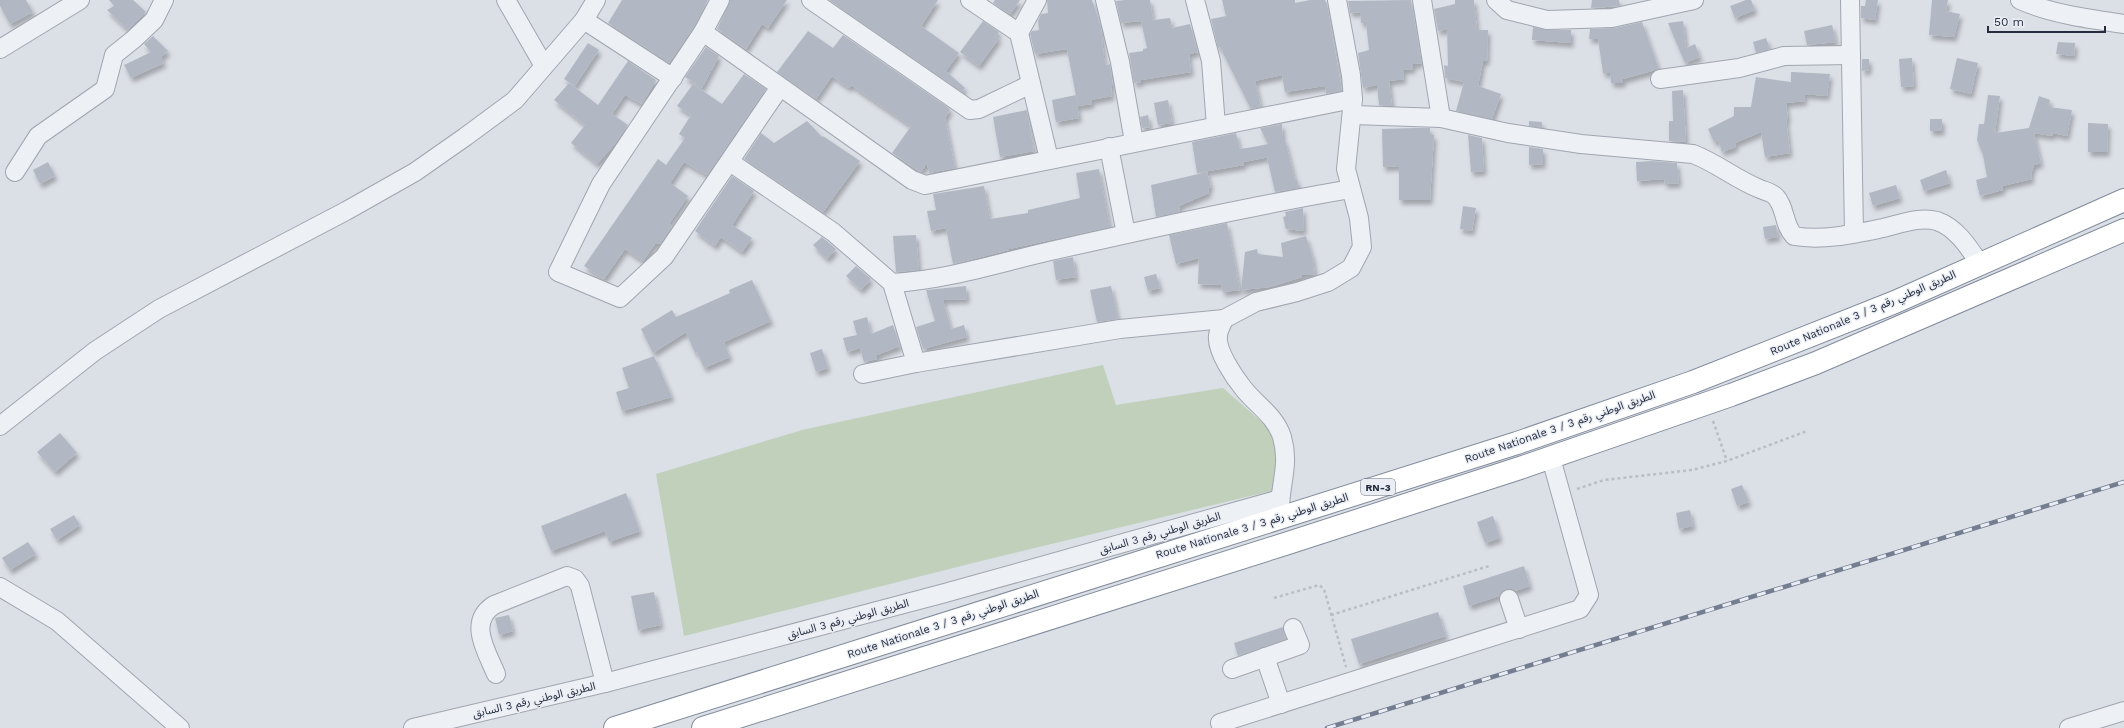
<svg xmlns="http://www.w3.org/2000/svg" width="2124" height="728" viewBox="0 0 2124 728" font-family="'Work Sans','Noto Sans Arabic',sans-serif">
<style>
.green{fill:#c0d0bb}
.building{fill:#b2b8c3;filter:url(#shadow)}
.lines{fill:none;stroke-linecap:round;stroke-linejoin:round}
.minor-casing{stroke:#a0a6b0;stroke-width:20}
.highway-casing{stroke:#828c9d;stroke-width:24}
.path{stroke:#b9bdc4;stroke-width:2.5;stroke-dasharray:3 3;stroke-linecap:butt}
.minor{stroke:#edf0f4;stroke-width:18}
.highway{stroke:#fff;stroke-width:22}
.rail-casing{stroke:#747e90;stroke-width:4.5}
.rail{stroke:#eaeef4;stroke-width:3;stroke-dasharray:9;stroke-linecap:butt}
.labels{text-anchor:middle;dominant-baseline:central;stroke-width:3;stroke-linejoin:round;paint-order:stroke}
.shield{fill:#eaeef4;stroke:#5f6674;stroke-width:1}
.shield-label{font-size:10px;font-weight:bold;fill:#242c3d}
.street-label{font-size:11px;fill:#242c3d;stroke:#eaeef4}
</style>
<defs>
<filter id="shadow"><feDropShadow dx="2.5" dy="4.5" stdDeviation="2" flood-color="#0004"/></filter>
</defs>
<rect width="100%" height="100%" fill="#dbdfe6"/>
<!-- green -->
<path class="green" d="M1103,365l13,40 107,-17 48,42 11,31 -7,29 -294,71 -297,75 -28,-162 146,-44z"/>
<!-- building -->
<g class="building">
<path d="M0,0h26l7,12 -23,12 -10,-18z"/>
<path d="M109,0h24l13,12 -18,18 -21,-20 7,-4z"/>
<path d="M622,0h86l-14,27 -25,36 -61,-40z"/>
<path d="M730,0h57l-19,28 -6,-4 -16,25 -29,-20z"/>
<path d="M829,0h109l-17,26 38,27 -13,18 19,17 -3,4z"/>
<path d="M995,0h25l-10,14 -17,-11z"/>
<path d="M1047,0h45l9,27 3,31 2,7 4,-1 3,22h-2l1,10 -21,4 1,4 -14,2 -11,-57 -32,5 -5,-20 2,-3 7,-1 -1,-9 3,-7 7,-1z"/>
<path d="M1125,0h25l3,20 17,-2 2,10 18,-4 8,28 -9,2 2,18 -50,8v2l-7,1 -5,-30 14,-2v-2l4,-1 -6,-27 -20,2 -5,-22z"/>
<path d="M1222,0h73v3l15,-3h15l2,4 15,87 -16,3 -1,-8 -40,6 -3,-17 -27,6 6,26 -10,2 -31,-62 -2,1 -7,-29 15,-3z"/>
<path d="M1411,0l11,63 -9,1v5l-10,1 1,9 -15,2 3,25 -13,-1 -2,-20 -14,3 -5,-35 11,-3 -3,-27h-5l-1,-11 -10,1 -2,-12z"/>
<path d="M1455,0h19l3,30h11l-1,31h-4l-5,25 23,8 -9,25 -36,-8 8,-29 -19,-4 -1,-13 4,1 -1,-37 -9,2 -4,-22 21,-5z"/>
<path d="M1592,0h27l1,6 -29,2z"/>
<path d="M1746,0h5l4,10 -20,8 -5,-12z"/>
<path d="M1866,0h12l-3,20 -14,-2v-12h4z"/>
<path d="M1932,0h16l-2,11 14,3 -6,23 -25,-2z"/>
<path d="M983,21l16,11 -4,6 5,-1 -21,29 -19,-14z"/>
<path d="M1683,21l3,27 9,-4 5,13 -15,6 -17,-40z"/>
<path d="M1642,22l17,47 -36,10v4h-12l-1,-10h-7l-5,-34h-9l1,-10 24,-1z"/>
<path d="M1832,25l4,17 -29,3 -3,-14z"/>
<path d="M1533,27l14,3h24v13l-39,-3z"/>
<path d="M808,31l25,17 10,-13 106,73 1,2 -5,8 10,50 -26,5 -2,-10 -6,9 -29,-19 19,-27 -60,-41 -2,3 -17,-12 -16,23 -39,-27z"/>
<path d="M153,36l15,15 -7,6 3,6 -33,15 -7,-13 27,-13 -7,-8z"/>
<path d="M1766,38l4,11 -14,4 -3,-11z"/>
<path d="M2058,42l17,1 -1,13 -18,-2z"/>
<path d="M588,43l11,7 -24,36 -11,-7z"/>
<path d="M706,47l13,9 -17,32 -17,-11z"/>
<path d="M1912,58l2,28 -13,1 -2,-28z"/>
<path d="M1957,58l21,5 -7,31 -21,-5z"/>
<path d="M1862,59h7v11l-7,1z"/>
<path d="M628,61l28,19 -14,24 -17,-9 -13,19 16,11 -14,20 -17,19 -26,-21 14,-18 -31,-25 15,-17 29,22z"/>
<path d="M1791,72l39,2 -3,22 -23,-2 1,7 -19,2 2,16h-2l4,34 -25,4 -4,-25 -26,11 1,4 -14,5 -4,-12 -4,2 -6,-13 26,-13v-9h17l5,-30 35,5z"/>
<path d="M744,74l22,15 -59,86 -23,-13 -14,21 18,13 -19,28 3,2 -12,18 -2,-1 -3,1 -12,17 -18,-12 -21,30 -20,-13 74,-107 8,6 19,-27 -6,-4 12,-19 -14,-9 16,-22 29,20z"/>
<path d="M1683,90l3,52 -17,-1v-20h4l-1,-30z"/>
<path d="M1076,95l3,23 -23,4 -4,-22z"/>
<path d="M1988,95l12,1 -5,37 34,-5 10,-32 11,4 -1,7 23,3 -5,26 -14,-3 -1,3 -18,-3 7,30 -7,2 -3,9 1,5 -30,7 1,4 -23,6 -4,-16 11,-3 -4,-22 -6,-15 2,-16h5z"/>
<path d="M1168,100l4,23 -14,2 -4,-22z"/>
<path d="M1027,110l7,41 -34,6 -7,-40z"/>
<path d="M1148,115l2,12 -8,1 -2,-11z"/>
<rect x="1930" y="119" width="12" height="12"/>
<path d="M807,121l15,16 1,-1 37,25 -37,51 -79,-53 17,-26 13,10z"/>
<path d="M1529,121l13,1v6l-13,-2z"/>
<path d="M2088,123l20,1 -1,28h-19z"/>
<path d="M1282,124l1,16h2l10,40 2,-1 2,9 -24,4 -8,-35 -3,1v-2v2l-20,4v3l-47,8 -5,-31 44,-9 4,16 13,-2 15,-3 -8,-16z"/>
<path d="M1414,128h16v7h4l-4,65h-31v-34l-16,1 -1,-38z"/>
<path d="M1468,135l14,3 2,33 -13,1z"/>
<path d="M1529,147l14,2v15l-14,1z"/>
<path d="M1653,161l24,2 2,20 -14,1 -1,-5 -27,2 -1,-19z"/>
<path d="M48,162l7,14 -15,8 -7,-14z"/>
<path d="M1099,169l11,58 -101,22v1l-56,14 -7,-36 -15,3 -4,-20 9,-1 -3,-16 51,-8 6,33 38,-6v-3l52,-12 -4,-25z"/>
<path d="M1946,170l4,13 -26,8 -4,-11z"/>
<path d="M1207,172l4,15 -3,1 1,5 -30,13 1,6 -24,5 -5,-32z"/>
<path d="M732,176l22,15 -22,34 20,13 -10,14 -21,-15 -6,9 -20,-15z"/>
<path d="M1896,185l4,13 -27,8 -4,-13z"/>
<path d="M1463,206l13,2 -4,23 -12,-2z"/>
<path d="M1303,208l1,23 -18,-2 -3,-12 3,-1 -1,-4z"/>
<path d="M1227,223l13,67 -17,2 -2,-7 -23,-1 1,-26 -23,6 -7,-29z"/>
<path d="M1776,225l2,12 -13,2 -2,-12z"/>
<path d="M916,235l3,35 -23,2 -3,-36z"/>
<path d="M1306,236l7,23 2,15 -13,1v2l-32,10 -29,3 4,-38 12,-3 1,5 25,3 -2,-14z"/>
<path d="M822,237l14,12 -9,10 -14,-14z"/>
<path d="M1073,257l3,20 -20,3 -3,-19z"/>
<path d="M856,266l15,13 -10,11 -15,-14z"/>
<path d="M1156,274l4,14 -12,3 -4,-14z"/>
<path d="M752,280l19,41 -47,21 6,15 -26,11 -7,-16 -2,1 -9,-21 -33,21 -12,-24 31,-19 4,7 54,-24 -1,-3z"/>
<path d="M966,286l1,13 -24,1 8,29 13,-4 3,12 -44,12 -7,-22 19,-6 -9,-31z"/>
<path d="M1111,286l7,33 -21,3 -7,-32z"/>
<path d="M867,317l4,17 22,-9 7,21 -23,9v4l-13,3 -4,-14 -13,4 -4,-14 14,-3 -4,-14z"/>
<path d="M822,349l6,19 -12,4 -6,-19z"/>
<path d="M654,356l18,41 -50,14 -6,-19 13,-4 -7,-20z"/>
<path d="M60,433l17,20 -22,19 -18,-20z"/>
<path d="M1742,485l7,17 -12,4 -6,-17z"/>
<path d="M626,493l14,38 -31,11 -4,-11 -54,20 -10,-25z"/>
<path d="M1690,510l3,16 -14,3 -3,-16z"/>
<path d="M74,515l6,10 -23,15 -7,-11z"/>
<path d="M1493,516l7,22 -15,5 -8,-21z"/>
<path d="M28,542l8,12 -26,16 -8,-12z"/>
<path d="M1524,566l6,20 -15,5 -9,-2 -7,7 -30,10 -6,-20z"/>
<path d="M654,592l7,33 -23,5 -7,-34z"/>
<path d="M1438,612l8,24 -87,28 -8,-25z"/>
<path d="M509,615l4,16 -14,4 -4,-17z"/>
<path d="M1283,627l3,12 -48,17 -4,-13z"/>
</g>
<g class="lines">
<!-- minor casing -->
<g class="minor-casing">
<g id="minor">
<path d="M506,0l38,66"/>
<path d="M811,0l159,110 9,-1 52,-25"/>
<path d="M970,0l49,33"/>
<path d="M1037,0l-18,33 30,126"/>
<path d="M1105,0l15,62 14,80"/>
<path d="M1195,0l16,61 5,65"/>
<path d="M1422,0l19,118"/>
<path d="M1496,0l11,10 40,10 65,-2 82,-18"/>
<path d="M1850,0l4,233"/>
<path d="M2020,0c31,14 70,19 104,24"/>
<path d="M584,20l89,58"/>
<path d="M703,32l17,-32"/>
<path d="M0,49l80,-49"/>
<path d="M1660,79l79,-11 45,-12 67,-1"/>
<path d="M780,87l-116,170 -44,41 -62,-26 43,-88 102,-152 209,148 13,5 428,-86"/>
<path d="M1353,115l88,3 67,15 73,11 112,10c24,9 42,25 67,35 5,2 13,4 16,8 10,11 7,27 18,39 29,5 60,-2 89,-8 17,-4 37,-12 54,-7 20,7 32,27 43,43"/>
<path d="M1109,147l17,87"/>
<path d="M730,162l103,70 59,51 24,80"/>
<path d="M15,172l23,-36 67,-47 9,-34 20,-16 20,-19 10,-20"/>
<path d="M892,283c56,-3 109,-21 163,-33 98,-22 196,-44 296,-61"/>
<path d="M1224,319c-2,5 -6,12 -6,17 -2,14 16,41 25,52 13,17 32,27 39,49 8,28 -2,46 -2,72"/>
<path d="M863,374l53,-11 204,-34 104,-10 32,-17 41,-10 31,-10 23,-14 11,-21 -3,-29 -13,-49 7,-70 -2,-24 -14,-75"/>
<path d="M0,426l95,-75 64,-42 187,-98 69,-39 50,-35 50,-37 69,-80 12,-20"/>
<path d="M0,587l57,34 123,107"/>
<path d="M1509,599l10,30"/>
<path d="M1265,657l16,47"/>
<path d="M1232,669l68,-24 -7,-17"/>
<path d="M496,674c-9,-22 -29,-52 -2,-69l73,-29 8,3 5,7 25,97"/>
<path d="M1220,723l360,-114 9,-14 -38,-137"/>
<path d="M413,728l192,-45 340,-90 335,-94"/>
<path d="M2069,728l55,-17"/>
</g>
</g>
<!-- highway casing -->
<g class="highway-casing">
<g id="highway">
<path d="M615,728l902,-285 176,-61 202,-80 229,-102"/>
<path d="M703,728l582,-184 235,-76 211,-73 85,-32 308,-133"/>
</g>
</g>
<!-- path -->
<g class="path">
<path d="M1713,421l14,40"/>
<path d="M1577,489l27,-9 88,-10 35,-9 80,-30"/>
<path d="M1274,598l45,-13 5,4 22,78"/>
<path d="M1331,615l158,-49"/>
</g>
<!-- minor -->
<use href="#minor" class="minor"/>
<!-- highway -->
<use href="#highway" class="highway"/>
<!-- rail casing -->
<g class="rail-casing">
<path id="rail" d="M1327,728l797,-246"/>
</g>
<!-- rail -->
<use href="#rail" class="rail"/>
</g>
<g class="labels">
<!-- shield labels -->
<rect class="shield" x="1361" y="479" width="34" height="16" rx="3"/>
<g class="shield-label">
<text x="1378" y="487">RN-3</text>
</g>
<!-- street labels -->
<g class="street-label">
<text transform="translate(1863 313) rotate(-23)">Route Nationale 3 / الطريق الوطني رقم 3</text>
<text transform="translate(1560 427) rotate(-19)">Route Nationale 3 / الطريق الوطني رقم 3</text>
<text transform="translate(1252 526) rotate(-17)">Route Nationale 3 / الطريق الوطني رقم 3</text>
<text transform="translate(1160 533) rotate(-16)">الطريق الوطني رقم 3 السابق</text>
<text transform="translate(848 619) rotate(-15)">الطريق الوطني رقم 3 السابق</text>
<text transform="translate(943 624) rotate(-18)">Route Nationale 3 / الطريق الوطني رقم 3</text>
<text transform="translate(534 700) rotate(-13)">الطريق الوطني رقم 3 السابق</text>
</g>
</g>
<!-- scale -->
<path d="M1988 26v6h117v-6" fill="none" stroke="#242c3d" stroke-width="2"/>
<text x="1994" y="26" font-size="12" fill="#242c3d" stroke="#eaeef4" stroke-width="3" paint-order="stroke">50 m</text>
</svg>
